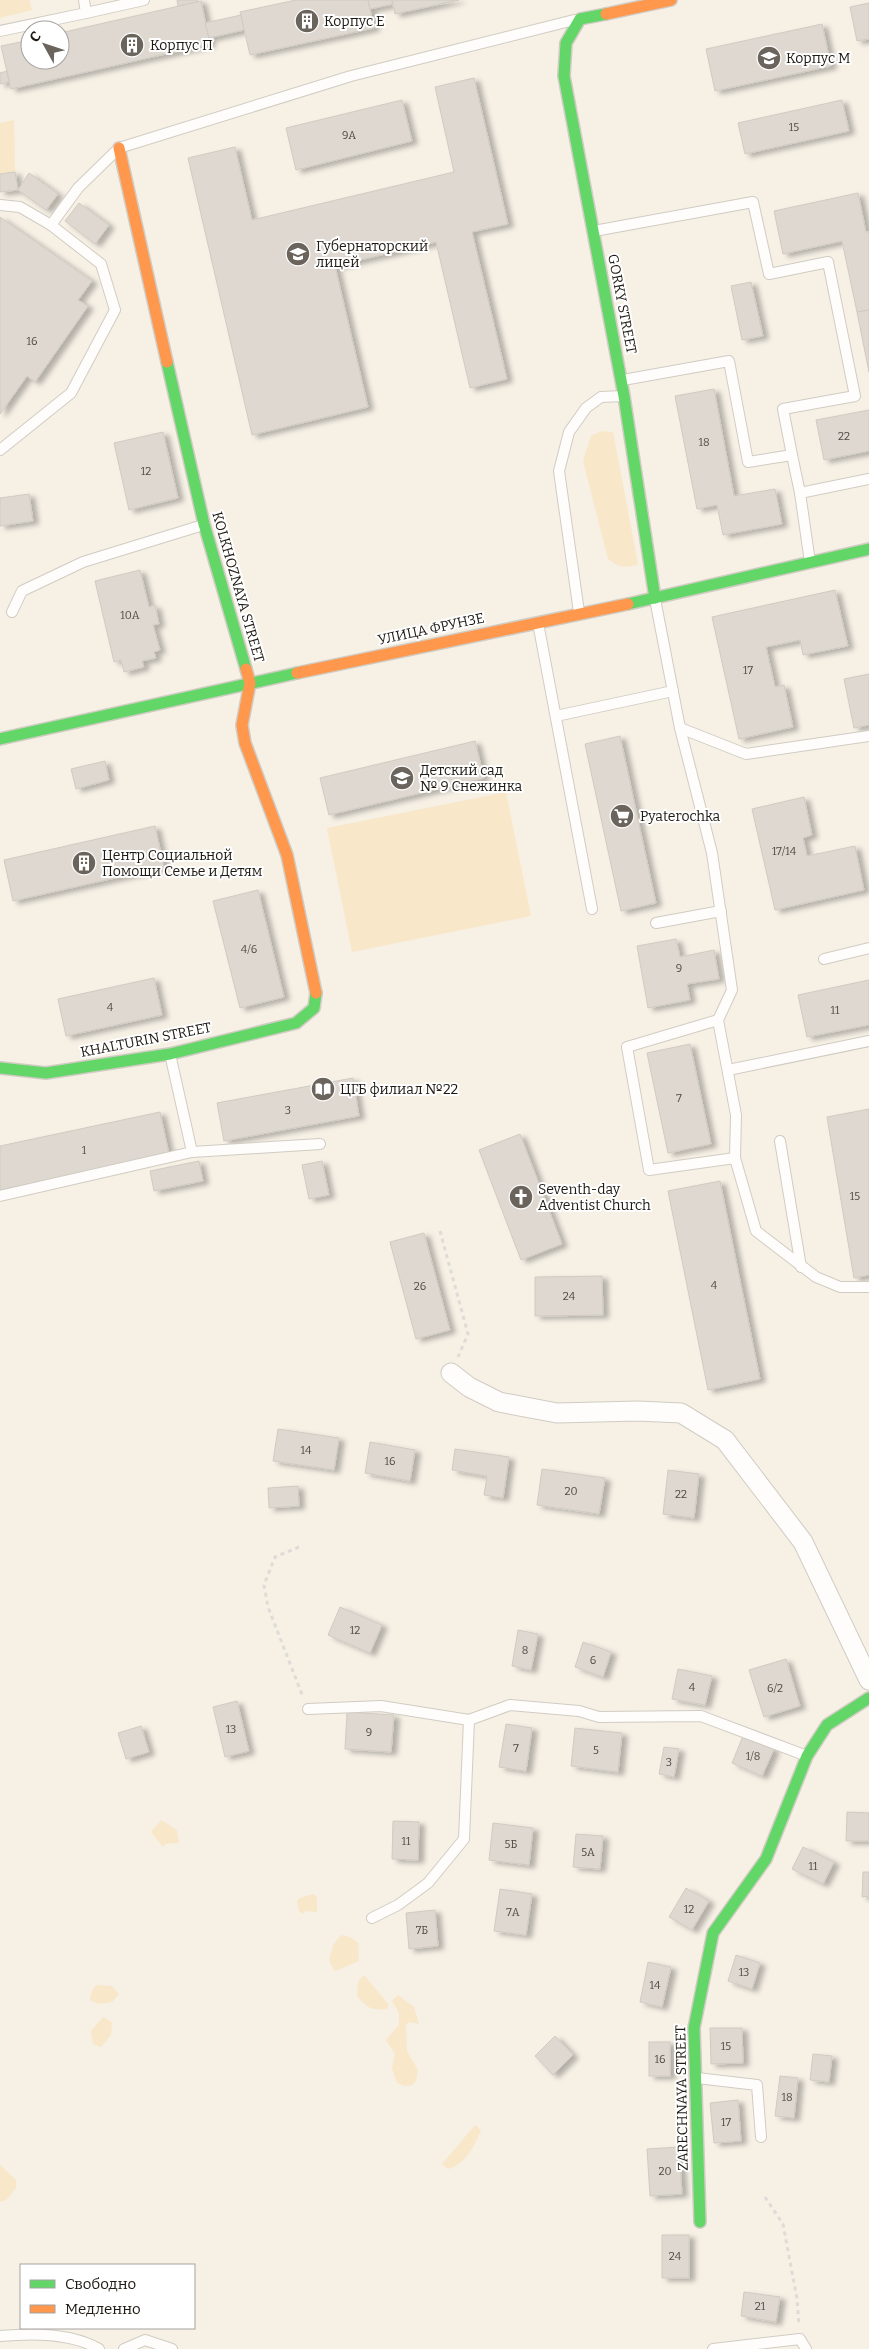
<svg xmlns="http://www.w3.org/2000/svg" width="869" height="2349" viewBox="0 0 869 2349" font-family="Bitter,serif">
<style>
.green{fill:#f9e7c9}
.building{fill:#ded8d0;stroke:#d0cbc2;filter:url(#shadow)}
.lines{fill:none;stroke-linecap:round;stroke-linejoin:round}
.lane-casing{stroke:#d1ccc3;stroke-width:12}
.street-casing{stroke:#d1ccc3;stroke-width:21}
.fast-casing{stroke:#d1ccc3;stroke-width:14}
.slow-casing{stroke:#d1ccc3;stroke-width:14}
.path{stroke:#dedcd8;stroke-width:3;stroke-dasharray:4 4;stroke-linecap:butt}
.lane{stroke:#fefdfb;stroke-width:10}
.street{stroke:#fefdfb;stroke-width:19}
.fast{stroke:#63d668;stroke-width:11}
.slow{stroke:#ff974d;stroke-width:11}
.labels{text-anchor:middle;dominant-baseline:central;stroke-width:4;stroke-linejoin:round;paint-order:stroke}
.number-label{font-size:11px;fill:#4e4942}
.poi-label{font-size:14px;fill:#1e1912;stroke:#fff;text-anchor:start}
.street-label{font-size:14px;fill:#1e1912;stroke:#fff}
</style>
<defs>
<filter id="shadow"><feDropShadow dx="5.5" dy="3" stdDeviation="2.5" flood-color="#0004"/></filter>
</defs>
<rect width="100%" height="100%" fill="#f6f0e5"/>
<!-- green -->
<g class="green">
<path d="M0,0h29l3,10 -32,8z"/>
<path d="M14,120l1,52 -15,2v-51z"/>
<path d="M602,431l11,1 25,132c-12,5 -20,3 -30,-5l-25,-98 8,-25z"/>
<path d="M506,792l25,124 -179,36 -25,-124z"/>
<path d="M161,1820l16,10 2,13 -14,1 -2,3 -12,-15z"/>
<path d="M313,1894l4,3v15l-12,-1 -2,3 -4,-3 -2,-10 3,-3z"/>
<path d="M341,1935l9,2 8,6 1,18 -24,10 -6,-10 4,-16z"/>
<path d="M364,1975l25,30 -3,4c-14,2 -20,-2 -29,-13l1,-14z"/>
<path d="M96,1985l16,1 7,8 -7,8 -14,2 -8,-4 2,-9z"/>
<path d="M398,1995l16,12 5,17 -10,-2 -3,3 1,26 11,19 -2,11 -4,4 -8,1 -7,-3 -5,-14 3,-15 -9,-14 13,-15v-12l-7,-12z"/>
<path d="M103,2017l9,5 -1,13 -10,12 -8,-3 -2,-13z"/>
<path d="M475,2125l6,5c-6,15 -16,35 -33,39l-6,-5z"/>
<path d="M0,2165l16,15v8l-10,12 -6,2z"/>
</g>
<!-- building -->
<g class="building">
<path d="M177,0h20l1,2 -20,4z"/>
<path d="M296,0h72l6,28 -124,27 -10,-43z"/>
<path d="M368,0h24l1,4 -23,5z"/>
<path d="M392,0h67l-64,14z"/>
<path d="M201,1l9,43 -199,45 -10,-43 29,-6v20h30v-27z"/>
<path d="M869,3v36l-12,2 -7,-34z"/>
<path d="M241,15l3,15 -35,8 -4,-15z"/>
<path d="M822,24l9,42 -116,25 -9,-42z"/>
<path d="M7,71l2,11 -9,2v-11z"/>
<path d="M474,78l34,146 -36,8 35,147 -37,9 -34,-146 -101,24 33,141 -116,28 -64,-277 47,-11 17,73 202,-48 -19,-85z"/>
<path d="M402,100l10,41 -116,29 -10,-42z"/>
<path d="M842,100l7,31 -104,23 -7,-31z"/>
<path d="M15,172l3,18 -18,2v-18z"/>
<path d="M29,173l29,21 -12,16 -28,-20z"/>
<path d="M858,193l8,39h3v78l-12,2 -15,-71 -59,13 -9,-43z"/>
<path d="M79,203l30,22 -14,19 -30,-23z"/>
<path d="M0,217l92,64 -14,19 10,6 -53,76 -8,-6 -27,38z"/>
<path d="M751,282l12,54 -21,4 -11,-54z"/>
<path d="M869,310v62l-12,-60z"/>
<path d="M714,389l20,107 41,-7 7,35 -59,11 -6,-30 -20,4 -22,-113z"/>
<path d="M869,410v41l-45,9 -8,-40z"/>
<path d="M163,432l15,66 -49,12 -15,-67z"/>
<path d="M29,494l4,27 -33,5v-28z"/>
<path d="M140,570l9,37 6,-2 4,19 -6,1 7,25 -6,2 2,6 -14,3 2,6 -20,5 -3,-12 -7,2 -19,-81z"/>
<path d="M835,590l13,56 -45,9 -3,-15 -34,7 9,40 9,-2 9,42 -54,12 -27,-122z"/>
<path d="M869,674v51l-15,3 -10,-49z"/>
<path d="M620,736l36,167 -35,8 -36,-167z"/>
<path d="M475,741l9,37 -155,37 -9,-37z"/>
<path d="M105,761l4,19 -33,9 -5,-20z"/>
<path d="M804,797l8,38 -9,3 4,18 48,-10 9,44 -89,20 -23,-101z"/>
<path d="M155,826l9,41 -151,34 -9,-41z"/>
<path d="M258,890l26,107 -44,11 -27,-107z"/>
<path d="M676,939l4,18 34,-7 5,29 -32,5 3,16 -42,8 -11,-62z"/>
<path d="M154,978l8,37 -96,21 -8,-37z"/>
<path d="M869,980v45l-62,12 -9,-42z"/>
<path d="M690,1044l21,100 -43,9 -21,-100z"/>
<path d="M353,1078l6,38 -135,25 -7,-38z"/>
<path d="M869,1109v166l-15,3 -27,-161z"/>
<path d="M160,1112l9,42 -169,36v-44z"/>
<path d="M520,1134l42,110 -41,16 -42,-110z"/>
<path d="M199,1161l4,20 -49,10 -4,-20z"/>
<path d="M322,1161l7,34 -20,4 -7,-34z"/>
<path d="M720,1181l40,198 -52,11 -40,-199z"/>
<path d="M424,1233l26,97 -34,9 -26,-97z"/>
<path d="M602,1276l1,39 -68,1v-39z"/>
<path d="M278,1429l61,9 -5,32 -61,-9z"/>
<path d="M370,1442l45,8 -5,31 -45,-8z"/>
<path d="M455,1449l54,8 -6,41 -19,-3 3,-19 -35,-6z"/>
<path d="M542,1469l63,9 -6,36 -62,-9z"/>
<path d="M668,1470l31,4 -5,44 -31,-4z"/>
<path d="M298,1486l1,20 -30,2 -1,-20z"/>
<path d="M340,1607l42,18 -12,28 -42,-18z"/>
<path d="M518,1630l20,4 -7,36 -19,-4z"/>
<path d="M583,1642l28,10 -8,25 -28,-10z"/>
<path d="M786,1659l14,47 -36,11 -15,-47z"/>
<path d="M678,1669l34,7 -7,29 -33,-6z"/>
<path d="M237,1701l12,50 -24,6 -12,-50z"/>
<path d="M347,1712l47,3 -3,37 -46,-3z"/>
<path d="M506,1724l26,4 -6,43 -27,-4z"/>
<path d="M141,1726l8,26 -23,7 -8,-26z"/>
<path d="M575,1728l47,5 -4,39 -47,-6z"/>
<path d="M743,1736l31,13 -12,27 -30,-13z"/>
<path d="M664,1747l15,2 -5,28 -15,-3z"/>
<path d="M847,1812l22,1v28h-23z"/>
<path d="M393,1821l26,1 -1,38 -26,-1z"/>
<path d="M493,1823l40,5 -4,37 -40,-5z"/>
<path d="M576,1834l27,2 -3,33 -27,-2z"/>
<path d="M803,1847l31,15 -11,22 -31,-15z"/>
<path d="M863,1872h6v24l-7,1z"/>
<path d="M686,1888l23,13 -17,29 -23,-13z"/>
<path d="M500,1889l32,5 -6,41 -32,-4z"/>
<path d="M435,1910l3,36 -29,3 -3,-36z"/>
<path d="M736,1955l24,8 -8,26 -24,-8z"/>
<path d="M648,1962l23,5 -9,40 -22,-5z"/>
<path d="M710,2028h32l1,35 -32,1z"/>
<path d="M555,2036l18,19 -20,20 -18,-19z"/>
<rect x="649" y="2042" width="21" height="34"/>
<path d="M813,2054l19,2 -3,26 -19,-2z"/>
<path d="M780,2076l18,2 -4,40 -19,-2z"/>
<path d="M738,2100l3,41 -27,2 -4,-40z"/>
<path d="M679,2147l3,47 -32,2 -3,-47z"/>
<rect x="662" y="2235" width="27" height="43"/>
<path d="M744,2292l36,5 -4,25 -35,-6z"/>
</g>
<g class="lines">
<!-- lane casing -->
<g class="lane-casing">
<g id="lane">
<path d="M84,0l2,13 58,-13"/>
<path d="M0,31l86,-18"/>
<path d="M0,205l20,2 31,18"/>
<path d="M594,231l159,-29 16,72 59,-12 27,134 -72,13 9,46"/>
<path d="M623,380l106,-19 19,101 44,-7 8,38"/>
<path d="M0,450l71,-57 44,-83 -14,-46 -50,-39 27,-37 41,-40 232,-72 223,-56"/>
<path d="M810,562l-10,-69 69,-14"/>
<path d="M655,599l25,129 32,125 20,137 -14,30 18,95 -1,43 21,73 60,46 24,10h29"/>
<path d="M12,612l10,-21 61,-29 120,-37"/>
<path d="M579,612l-20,-141 10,-39 17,-24 15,-11 22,-1"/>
<path d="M538,623l54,286"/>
<path d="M556,716l117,-25"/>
<path d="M680,728l66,26 123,-18"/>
<path d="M656,923l65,-12"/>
<path d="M824,959l45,-11"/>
<path d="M718,1020l-91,27 22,123 86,-12"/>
<path d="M170,1054l22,98 128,-8"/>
<path d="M728,1070l141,-29"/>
<path d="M780,1141l21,126"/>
<path d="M0,1196l192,-44"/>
<path d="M308,1709l73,-3 88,14"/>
<path d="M372,1918l26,-13 30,-22 36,-44 5,-119 41,-15 69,6 20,6 102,-1 106,40"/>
<path d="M697,2078l60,7 4,52"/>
<path d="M0,2336c31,-3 72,-3 99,13"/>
<path d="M124,2349l21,-9 27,9"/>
<path d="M713,2349l87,-10 6,10"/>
</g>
</g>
<!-- street casing -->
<g class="street-casing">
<path id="street" d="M451,1373l18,14 30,15 58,11 81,-2 43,2 44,27 78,102 66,138"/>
</g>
<!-- fast casing -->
<g class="fast-casing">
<g id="fast">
<path d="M606,14l-26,5 -14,24 -2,33 60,320 31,202"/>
<path d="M167,362l37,162 42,145"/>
<path d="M628,604l241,-55"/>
<path d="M0,739l297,-66"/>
<path d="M0,1068l46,5 124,-19 126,-31 18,-15 2,-15"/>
<path d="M700,2222l-6,-194 19,-95 53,-74 41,-103 20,-31 42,-27"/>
</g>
</g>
<!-- slow casing -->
<g class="slow-casing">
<g id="slow">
<path d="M606,14l65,-14"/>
<path d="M119,148l48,214"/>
<path d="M246,669l4,14 -8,42 3,18 42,112 29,138"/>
<path d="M297,673l331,-69"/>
</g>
</g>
<!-- path -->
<g class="path">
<path d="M440,1231l28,103 -10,23"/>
<path d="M299,1547l-24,10 -11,28 4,22 35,90"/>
<path d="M765,2197l18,27 14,75 2,27"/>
</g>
<!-- lane -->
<use href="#lane" class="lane"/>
<!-- street -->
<use href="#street" class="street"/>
<!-- fast -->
<use href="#fast" class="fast"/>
<!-- slow -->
<use href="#slow" class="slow"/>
</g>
<!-- icons -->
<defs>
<g id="building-disc" transform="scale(1.25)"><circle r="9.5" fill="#6a645c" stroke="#fff"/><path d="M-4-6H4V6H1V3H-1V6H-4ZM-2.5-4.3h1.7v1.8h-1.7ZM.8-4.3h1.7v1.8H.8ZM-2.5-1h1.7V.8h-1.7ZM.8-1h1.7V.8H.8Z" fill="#fff"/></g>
<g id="university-disc" transform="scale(1.25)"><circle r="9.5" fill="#6a645c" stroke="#fff"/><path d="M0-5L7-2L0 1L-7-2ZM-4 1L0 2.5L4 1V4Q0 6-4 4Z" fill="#fff"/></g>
<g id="school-disc" transform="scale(1.25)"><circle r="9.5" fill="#6a645c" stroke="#fff"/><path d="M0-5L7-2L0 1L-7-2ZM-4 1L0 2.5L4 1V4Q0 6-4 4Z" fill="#fff"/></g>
<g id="supermarket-disc" transform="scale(1.25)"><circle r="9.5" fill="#6a645c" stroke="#fff"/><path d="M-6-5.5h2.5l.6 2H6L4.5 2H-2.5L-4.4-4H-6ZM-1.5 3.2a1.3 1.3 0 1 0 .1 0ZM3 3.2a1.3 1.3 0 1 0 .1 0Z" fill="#fff"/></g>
<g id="library-disc" transform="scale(1.25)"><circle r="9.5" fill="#6a645c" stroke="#fff"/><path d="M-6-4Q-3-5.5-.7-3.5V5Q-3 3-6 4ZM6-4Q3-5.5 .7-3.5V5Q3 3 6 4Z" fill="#fff"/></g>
<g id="church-disc" transform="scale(1.25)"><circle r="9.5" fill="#6a645c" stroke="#fff"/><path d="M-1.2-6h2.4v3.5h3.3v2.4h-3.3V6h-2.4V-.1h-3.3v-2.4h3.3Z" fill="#fff"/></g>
</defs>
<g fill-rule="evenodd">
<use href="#building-disc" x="307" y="21"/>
<use href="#building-disc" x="132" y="45"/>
<use href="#university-disc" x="769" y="58"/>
<use href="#school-disc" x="298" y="254"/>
<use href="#school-disc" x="402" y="778"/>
<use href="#supermarket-disc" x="622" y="816"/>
<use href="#building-disc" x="84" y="863"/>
<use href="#library-disc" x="323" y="1089"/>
<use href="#church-disc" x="521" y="1197"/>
</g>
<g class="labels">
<!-- number labels -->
<g class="number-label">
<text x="794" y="127">15</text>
<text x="349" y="135">9А</text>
<text x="32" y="341">16</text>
<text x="844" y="436">22</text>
<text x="704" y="442">18</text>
<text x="146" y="471">12</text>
<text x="130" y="615">10А</text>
<text x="748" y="670">17</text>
<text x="784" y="851">17/14</text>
<text x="249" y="949">4/6</text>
<text x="679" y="968">9</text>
<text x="110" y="1007">4</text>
<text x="835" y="1010">11</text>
<text x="679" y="1098">7</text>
<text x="288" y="1110">3</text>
<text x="84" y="1150">1</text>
<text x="855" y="1196">15</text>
<text x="714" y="1285">4</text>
<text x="420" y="1286">26</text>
<text x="569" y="1296">24</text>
<text x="306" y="1450">14</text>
<text x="390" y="1461">16</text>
<text x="571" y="1491">20</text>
<text x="681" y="1494">22</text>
<text x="355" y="1630">12</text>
<text x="525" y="1650">8</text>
<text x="593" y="1660">6</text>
<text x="692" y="1687">4</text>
<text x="775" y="1688">6/2</text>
<text x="231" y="1729">13</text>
<text x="369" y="1732">9</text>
<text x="516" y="1748">7</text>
<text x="596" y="1750">5</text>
<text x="753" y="1756">1/8</text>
<text x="669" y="1762">3</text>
<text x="406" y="1841">11</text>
<text x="511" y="1844">5Б</text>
<text x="588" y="1852">5А</text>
<text x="813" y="1866">11</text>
<text x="689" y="1909">12</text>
<text x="513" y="1912">7А</text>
<text x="422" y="1930">7Б</text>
<text x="744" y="1972">13</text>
<text x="655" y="1985">14</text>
<text x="726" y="2046">15</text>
<text x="660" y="2059">16</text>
<text x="787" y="2097">18</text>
<text x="726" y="2122">17</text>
<text x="665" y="2171">20</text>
<text x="675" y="2256">24</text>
<text x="760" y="2306">21</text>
</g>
<!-- poi labels -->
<g class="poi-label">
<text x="324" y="21">Корпус Е</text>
<text x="150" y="45">Корпус П</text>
<text x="786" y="58">Корпус M</text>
<text x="316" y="246">Губернаторский<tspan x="316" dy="16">лицей</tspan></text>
<text x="420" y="770">Детский сад<tspan x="420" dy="16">№ 9 Снежинка</tspan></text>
<text x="640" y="816">Pyaterochka</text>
<text x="102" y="855">Центр Социальной<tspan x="102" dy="16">Помощи Семье и Детям</tspan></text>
<text x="340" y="1089">ЦГБ филиал №22</text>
<text x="538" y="1189">Seventh-day<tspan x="538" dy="16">Adventist Church</tspan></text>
</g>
<!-- street labels -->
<g class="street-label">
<text transform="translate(622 304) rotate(79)">GORKY STREET</text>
<text transform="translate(238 587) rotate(74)">KOLKHOZNAYA STREET</text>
<text transform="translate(431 629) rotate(-12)">УЛИЦА ФРУНЗЕ</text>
<text transform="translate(146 1040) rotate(-11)">KHALTURIN STREET</text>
<text transform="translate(682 2098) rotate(-91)">ZARECHNAYA STREET</text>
</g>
</g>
<!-- legend -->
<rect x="20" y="2264" width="175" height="65" fill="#ffffff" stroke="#a5a3a0"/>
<rect x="30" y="2280" width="25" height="8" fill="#63d668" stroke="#a5a3a0"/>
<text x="65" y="2289" font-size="15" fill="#1e1912">Свободно</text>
<rect x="30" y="2305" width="25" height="8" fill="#ff974d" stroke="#a5a3a0"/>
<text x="65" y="2314" font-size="15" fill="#1e1912">Медленно</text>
<!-- north arrow -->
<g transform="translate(45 45) rotate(310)"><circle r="24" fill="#ffffff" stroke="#a5a3a0"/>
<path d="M0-4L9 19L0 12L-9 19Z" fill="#6a645c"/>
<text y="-8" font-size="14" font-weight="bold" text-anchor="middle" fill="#1e1912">С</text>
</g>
</svg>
